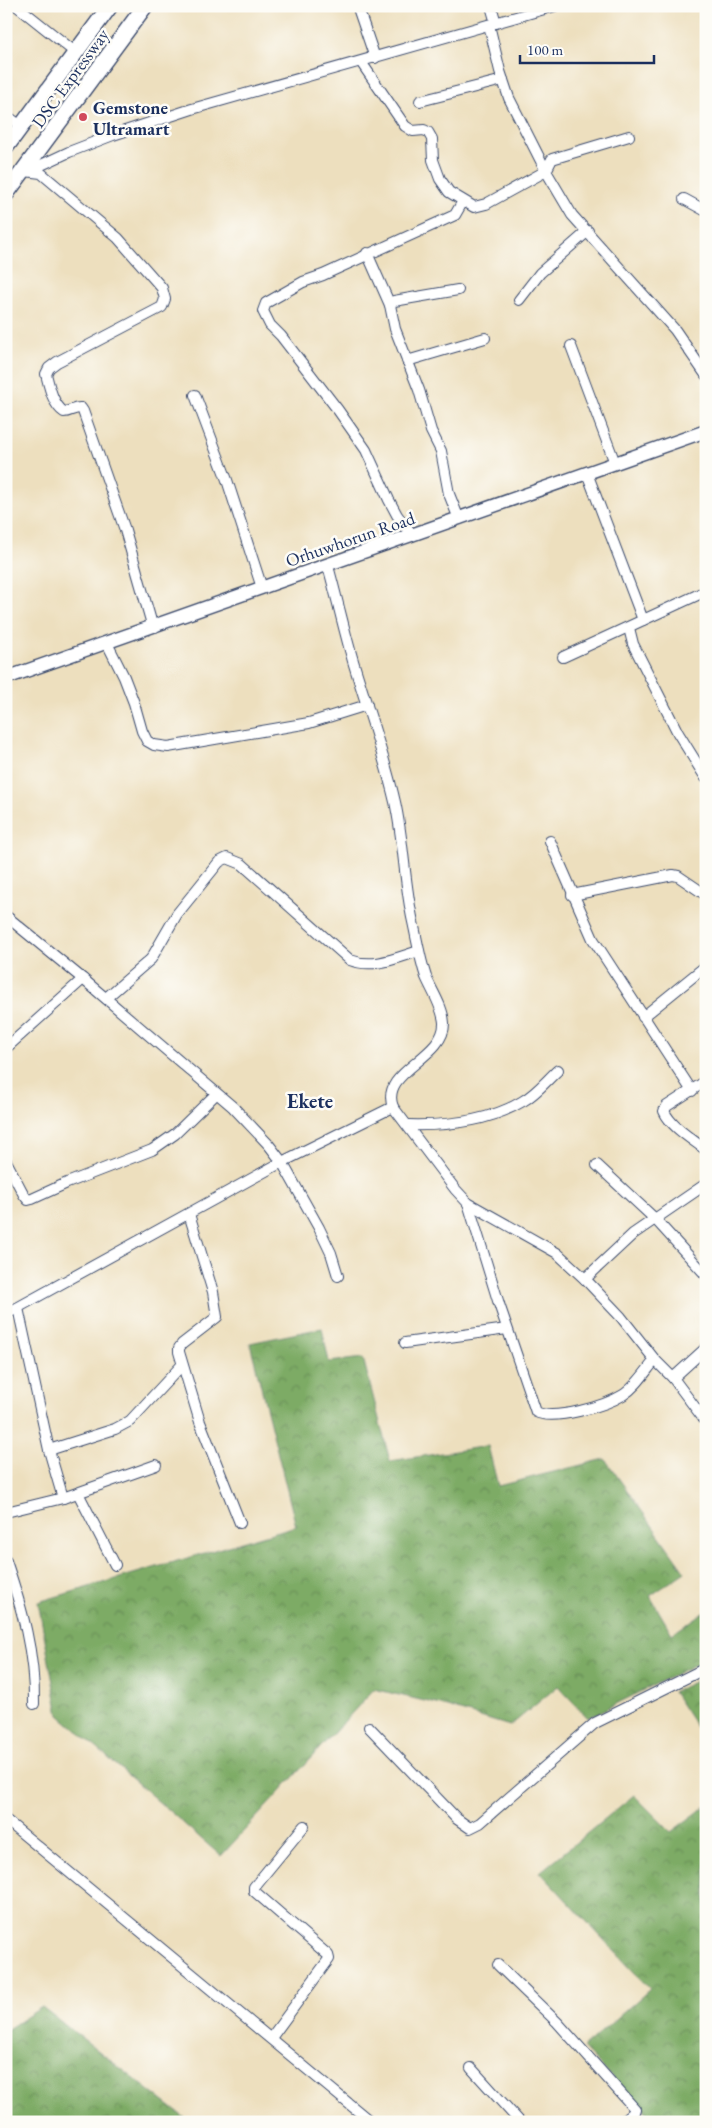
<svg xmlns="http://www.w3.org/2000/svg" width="712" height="2128" viewBox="0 0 712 2128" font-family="'EB Garamond',serif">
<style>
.forest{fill:url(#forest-crowns);stroke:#4c6d62}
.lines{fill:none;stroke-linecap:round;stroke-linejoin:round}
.minor-casing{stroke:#3a496c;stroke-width:12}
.tertiary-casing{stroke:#3a496c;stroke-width:15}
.primary-casing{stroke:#3a496c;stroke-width:18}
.minor{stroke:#fff;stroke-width:10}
.tertiary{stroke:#fff;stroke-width:12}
.primary{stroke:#fff;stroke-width:15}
.poi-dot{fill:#d1495b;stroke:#fdfcf7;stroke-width:2}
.labels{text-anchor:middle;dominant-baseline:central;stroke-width:5;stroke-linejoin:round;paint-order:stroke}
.street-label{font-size:18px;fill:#1b2f5e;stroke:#fdfcf7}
.poi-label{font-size:18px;font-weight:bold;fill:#1b2f5e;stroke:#fdfcf7;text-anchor:start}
.quarter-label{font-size:20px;font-weight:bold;fill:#1b2f5e;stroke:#fdfcf7}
</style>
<defs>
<pattern id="forest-crowns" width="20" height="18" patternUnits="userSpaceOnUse" patternTransform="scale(1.25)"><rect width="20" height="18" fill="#7dab65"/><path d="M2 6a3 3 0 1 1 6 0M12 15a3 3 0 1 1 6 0" fill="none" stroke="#668c56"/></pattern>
</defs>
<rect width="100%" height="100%" fill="#fdfcf7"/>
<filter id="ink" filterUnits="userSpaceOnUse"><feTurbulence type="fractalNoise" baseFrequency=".02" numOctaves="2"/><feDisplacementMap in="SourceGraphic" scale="10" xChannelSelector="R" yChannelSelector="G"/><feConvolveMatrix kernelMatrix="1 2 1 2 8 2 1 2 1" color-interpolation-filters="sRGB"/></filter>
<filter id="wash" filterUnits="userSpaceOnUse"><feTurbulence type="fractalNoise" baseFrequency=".0096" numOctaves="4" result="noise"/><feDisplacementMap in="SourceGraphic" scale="20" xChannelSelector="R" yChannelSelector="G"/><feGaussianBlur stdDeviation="1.12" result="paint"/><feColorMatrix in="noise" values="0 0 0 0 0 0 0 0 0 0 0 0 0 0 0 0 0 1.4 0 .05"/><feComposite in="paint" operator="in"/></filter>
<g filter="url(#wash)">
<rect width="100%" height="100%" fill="#eddfbe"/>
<!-- forest -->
<g class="forest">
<path d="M322,1328l7,34 34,-4 27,103 98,-15 10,40 107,-27 80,113 -35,24 22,38 34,-23v48l-118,59 -30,-32 -48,40 -73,-22 -63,-15 -153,167 -162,-141 -21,-113 258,-76 -46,-183z"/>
<path d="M706,1676v66l-33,-50z"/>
<path d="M634,1795l37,37 35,-26v316h-50l-73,-74 67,-59 -110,-117z"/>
<path d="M42,2007l148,115h-184v-92z"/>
</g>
</g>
<g filter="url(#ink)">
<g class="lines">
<!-- minor casing -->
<g class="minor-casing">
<g id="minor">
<path d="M17,6l59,47"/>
<path d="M491,6l5,17"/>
<path d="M359,11l16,47"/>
<path d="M489,25l11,46 9,27 37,73 26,44 103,115 31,45"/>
<path d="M361,62l44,64 8,5 11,-1 4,2 4,7 1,21 7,19 9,13 25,15 12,-3 60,-33 6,-12 77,-23"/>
<path d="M420,101l83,-21"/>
<path d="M6,115l16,12"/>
<path d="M28,169l9,-2 32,-15 44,-17 79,-26 363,-103"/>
<path d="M25,171l16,2 77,65 44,50 3,11 -3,8 -105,55 -8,6 -3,6c3,12 7,31 18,38 6,0 11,-5 17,-4l2,3 42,119 26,91 4,6"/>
<path d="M684,199l22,12"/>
<path d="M367,253l23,52"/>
<path d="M458,290l-64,11 -4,4 5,24 24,61 12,41 10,20 8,43 10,25"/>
<path d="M519,300l21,-27 48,-42"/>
<path d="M571,346l44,117"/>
<path d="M407,361l78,-23"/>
<path d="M195,395l32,85 35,108"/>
<path d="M587,473l56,147"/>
<path d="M412,535l-15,-20 -8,-15 -23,-50 -28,-40 -57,-74 -11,-11 -7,-14 3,-8 37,-21 20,-7 132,-60 8,-14"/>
<path d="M328,566c9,32 16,64 25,95 14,47 31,93 42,141 9,40 9,80 18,120 4,18 7,37 13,55 6,14 17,30 18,46 1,35 -65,48 -51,84l62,82 13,14 89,50 28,26 36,38 34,43 18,18 33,44"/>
<path d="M629,628l4,16 45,89 28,45"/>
<path d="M107,643l17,34 10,26 8,28 5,10 7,4 14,2 141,-24 58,-18"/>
<path d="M563,657l143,-66"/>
<path d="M550,841l43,98 99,152"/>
<path d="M572,895l101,-20 5,1 28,19"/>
<path d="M6,916l77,63 150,128 36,38 13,17 37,66 12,25 7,23"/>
<path d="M106,998l45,-39 26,-45 42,-52 8,-4 15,6 108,96c23,9 46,-2 69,-9"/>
<path d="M643,1017l63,-51"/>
<path d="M6,1048l77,-69"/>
<path d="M706,1081l-39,25 -3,5c7,16 28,28 42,39"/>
<path d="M408,1125c39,1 81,-3 115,-24 13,-7 24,-21 35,-31"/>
<path d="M6,1161l18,34 4,5 4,-1 35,-16 85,-33 23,-16 41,-40"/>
<path d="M597,1165l58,54 51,56"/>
<path d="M468,1203l31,101 37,108c18,9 69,-6 87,-17 13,-8 22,-23 32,-35"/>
<path d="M189,1214l24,78 4,25 -35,27 -3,4v4l21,70 40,101"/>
<path d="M585,1279l48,-45 73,-50"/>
<path d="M18,1308l31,142 14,48"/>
<path d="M6,1314l276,-152 111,-55"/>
<path d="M405,1343l102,-14"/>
<path d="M673,1378l33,-30"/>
<path d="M49,1450l66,-21 15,-8 52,-56"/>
<path d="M78,1493l37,72"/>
<path d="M6,1512l57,-14 93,-33"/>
<path d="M6,1561c16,47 29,93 28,143"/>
<path d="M369,1727l88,92 13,9 10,-5 115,-100 111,-55"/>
<path d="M6,1820l365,302"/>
<path d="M498,1965l59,57 78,87 -1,3 -12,10"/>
<path d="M271,2038l58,-79 -1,-4 -74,-64v-4l50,-61"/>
<path d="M471,2068l49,54"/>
</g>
</g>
<!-- tertiary casing -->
<g class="tertiary-casing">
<path id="tertiary" d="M6,678l700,-247"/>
</g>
<!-- primary casing -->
<g class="primary-casing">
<g id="primary">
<path d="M6,147l104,-141"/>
<path d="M6,194l139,-188"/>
</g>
</g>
<!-- minor -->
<use href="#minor" class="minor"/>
<!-- tertiary -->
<use href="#tertiary" class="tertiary"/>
<!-- primary -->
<use href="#primary" class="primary"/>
</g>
</g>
<!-- markers -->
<circle class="poi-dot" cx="83" cy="117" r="5"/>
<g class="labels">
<!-- street labels -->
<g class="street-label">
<text transform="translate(70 78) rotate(-54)">DSC Expressway</text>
<text transform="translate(350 539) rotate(-19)">Orhuwhorun Road</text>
</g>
<!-- poi labels -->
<g class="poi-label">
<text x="93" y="107">Gemstone<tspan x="93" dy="21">Ultramart</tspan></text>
</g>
<!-- quarter labels -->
<g class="quarter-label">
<text x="310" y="1101">Ekete</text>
</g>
</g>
<!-- margin -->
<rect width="712" height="2128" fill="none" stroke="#fdfcf7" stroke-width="25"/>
<!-- scale -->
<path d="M520 55v8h134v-8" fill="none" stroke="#1b2f5e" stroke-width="2.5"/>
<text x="527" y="55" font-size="15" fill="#1b2f5e" stroke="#fdfcf7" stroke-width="4" paint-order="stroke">100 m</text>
</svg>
